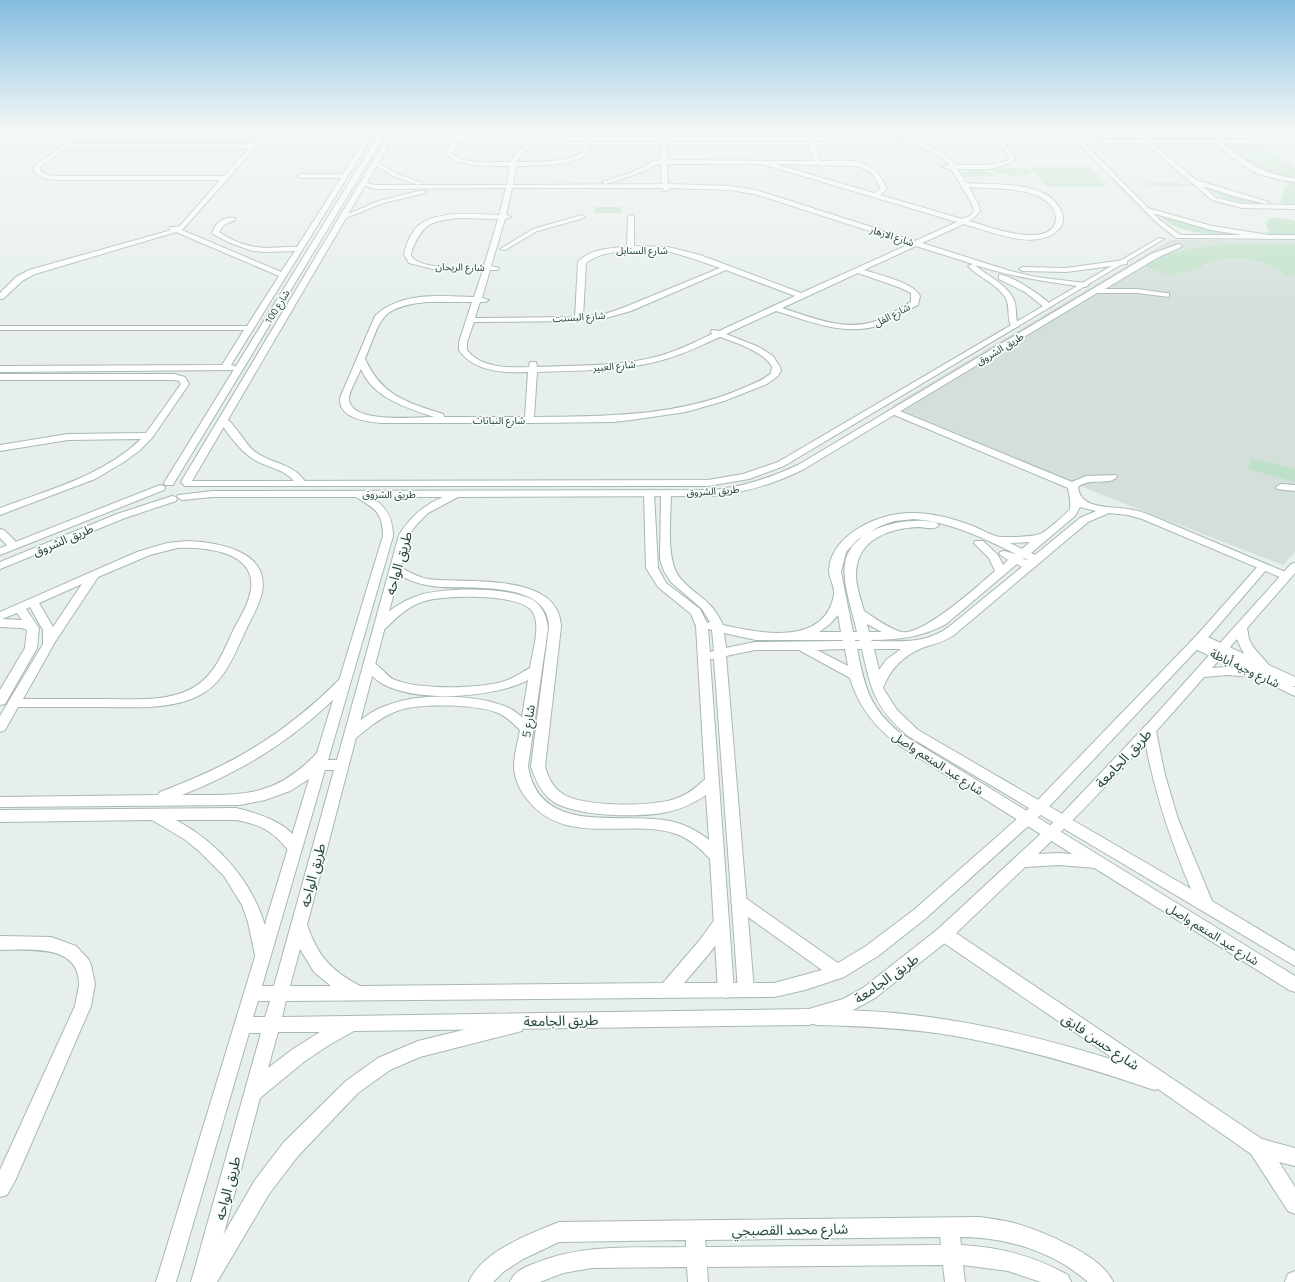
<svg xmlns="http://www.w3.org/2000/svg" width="1295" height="1282" viewBox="0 0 1295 1282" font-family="'Titillium Web','Noto Sans Arabic',sans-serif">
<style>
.built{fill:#d4dfda}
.green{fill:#bfe0c8}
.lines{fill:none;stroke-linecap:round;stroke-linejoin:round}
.minor-casing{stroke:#a8b8b2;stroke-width:2}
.tertiary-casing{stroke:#a8b8b2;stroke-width:2}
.minor{fill:#fff;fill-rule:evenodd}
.tertiary{fill:#fff;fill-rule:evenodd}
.labels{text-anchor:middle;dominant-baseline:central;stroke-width:3.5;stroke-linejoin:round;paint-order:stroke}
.far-street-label{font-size:10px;fill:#24423a;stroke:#f7fbf9}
.street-label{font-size:12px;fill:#24423a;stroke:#f7fbf9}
.near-street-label{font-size:14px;fill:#24423a;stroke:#f7fbf9}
</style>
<rect width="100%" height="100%" fill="#e6efeb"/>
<!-- built -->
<path class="built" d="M1170,240h125v312l-12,13 -178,-69 -213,-90z"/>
<!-- green -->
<g class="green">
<path d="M1234,143l28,1 33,24v10l-12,-1 -22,-6 -32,-25z"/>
<path d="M1026,167l7,7c-17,1 -30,4 -46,-5z"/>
<path d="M1030,167h60l16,20h-59z"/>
<path d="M983,169l11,6 -1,1 -28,1 -3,-4 2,-2z"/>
<path d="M1251,172h3l18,6 23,3v24l-15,-3 3,-11 6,-8 -30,-7z"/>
<path d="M1163,182l31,3 2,1h-34l-23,-2z"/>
<path d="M1205,186l70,18c-31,0 -45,1 -70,-18z"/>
<rect x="595" y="207" width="26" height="6"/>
<path d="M1159,215l79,20c-26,-1 -60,0 -79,-20z"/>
<path d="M1268,218h14l13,3v15l-34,-1 -1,-2 10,-1 -4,-4 2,-1 -3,-5 4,-1z"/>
<path d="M1221,245h74v29l-8,2 -4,-1 3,-2 -6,-2 1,-1c-29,-12 -50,-18 -79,-5l3,1 -35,10 -24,-10c24,-15 47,-18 75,-21z"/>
<path d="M1252,458l43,11v13l-47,-13z"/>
</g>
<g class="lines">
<!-- minor casing -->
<g class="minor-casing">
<g id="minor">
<path d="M81,131h6l-17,13h182l12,-13h6l-86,97 -2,2 99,42 14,-21 -30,1 -12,-1 -23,-8 -17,-9 -1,-1c3,-10 12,-17 23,-15v2l-11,5 -5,7c14,9 30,16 47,16 10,0 21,-2 31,-1l44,-69h-41l-3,-2 3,-2h43l27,-43h6l-145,234 4,1 1,2 -1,2 -235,2v-6l222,-1 22,-35h-244v-4h247l32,-50 -103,-44 -141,42 -13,7 -19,18h-3v-6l16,-16 13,-7 139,-39 2,-1v-3h6l4,-1 40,-46h-163c-9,-1 -18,-2 -24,-10l3,-5zM66,148h183l-25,28h-167l-10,-1 -7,-4v-4z"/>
<path d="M458,131h6l-4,6 16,-6h7l-26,11 -5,10c6,13 46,10 59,10 11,-27 50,-25 74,-25l1,-6 5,1v5h69v-6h6v6h141l-2,-5 5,-1 3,6c42,0 113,-9 142,28h35l17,-4 2,-4 -11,-15 -30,-11h8l18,6 -5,-6h6l20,26 -4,6 -21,6h-33l9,14c25,2 56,-1 79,11 8,4 17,14 18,23 0,6 -2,11 -6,14 -21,20 -69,0 -93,-7l-42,19 85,27 29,7 49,6 4,2 -4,2c-39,-5 -72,-10 -110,-22 12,11 30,18 38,33 5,9 1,19 6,28l-4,2h-3c-6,-10 -1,-22 -7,-31 -9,-14 -26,-19 -37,-31l5,-2 -57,-18 -52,24c15,5 49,12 56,26l-2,9c-13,6 -27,17 -41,21 -35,10 -68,-5 -101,-15l-50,23 33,13 14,9 7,11 1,4 -3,5 -11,8 -43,17 -38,11 -55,8 -18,2 -84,1h-147c-12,-1 -33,-3 -40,-15 -2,-3 -2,-7 -2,-10l35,-82c26,-25 66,-20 99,-19l9,-27 -50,-1 -24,-6 -5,-9c2,-9 6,-20 13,-27 18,-17 60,-13 82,-12l7,-27 -131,1 -15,-5 3,-2 12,3h132l3,-19c-15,0 -58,2 -64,-14zM564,141h21l-3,11c-13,11 -48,10 -65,10 7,-18 30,-20 47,-21zM591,141h70v19l-7,1 -21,11 -31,10 3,2 32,-10 20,-10h4l1,20 -149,1 3,-19c17,-1 57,1 70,-12zM666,141h142l6,20 -147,-1zM814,141c40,0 106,-9 135,24l-7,2 9,2 21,35 2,7 -4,5 -8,3 -82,-24 7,-6c-13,-33 -37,-28 -67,-28zM667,164h95l195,58 -42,19 -159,-51 -26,-4 -62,-2zM775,164l84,2 13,7 9,16 -7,4zM969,187c22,2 48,0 69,9 23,10 26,38 -4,39 -22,1 -44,-8 -65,-14l5,-3 6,-7 -2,-7zM512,188h151l1,3 5,-1v-2l61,2 25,4 155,50 -109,49 -101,-38 -32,-8 -34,-1v-29l-3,-2 -3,2 -1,30c-17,1 -37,2 -49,15l-3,55 -100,1 5,-16h5l4,-2 -7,-2 8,-28h8l1,-2 -8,-2 14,-47 6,-2 -5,-2zM459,218l39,1 -14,47c-18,1 -62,5 -73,-10v-3c11,-29 18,-32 48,-35zM634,250l34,1 26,8 26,9 -95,39 -20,7 -22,2 3,-53c14,-11 31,-11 48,-13zM726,270l69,26 -76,35 -7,-1 -1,2 1,2c-17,8 -35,17 -53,22 -40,11 -81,9 -122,11l-1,-5h-6l-1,5c-21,1 -48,1 -62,-17v-8l7,-20 105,-1 27,-3 25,-7zM858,273l43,15 10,5v9c-12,6 -25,16 -38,20 -31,9 -62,-5 -91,-14zM427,302h45l-13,40v8c15,22 45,23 69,22l-3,45h-81l-1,-3c-37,-12 -61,-18 -78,-55 17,-41 14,-52 62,-57zM720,337c14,5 45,15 52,30l-1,6c-8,8 -20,11 -30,16 -66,28 -137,27 -207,28l3,-45c43,-2 86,0 129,-13 18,-5 36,-14 54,-22zM361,369c12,29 46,39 73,48 -18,0 -82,7 -85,-17 -1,-7 9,-24 12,-31z"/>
<path d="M1132,131h6l10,9h147v4l-73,-1c25,19 41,32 73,35v4l-13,-2 -24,-6 -17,-10 -27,-21h-62l44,37 73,22 -3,2 -36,-9 -27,-9 13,12 26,6 53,1v4l-53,-1 -30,-8 -67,-57h-40l-34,-6 3,-2 31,4 37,1z"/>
<path d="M373,162h4l20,12 25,9 -3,2 -26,-9 -20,-12z"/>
<path d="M423,190l3,2 -1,1 -42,10 -37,15 -5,-1 38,-16z"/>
<path d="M1147,208l65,18 57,9 3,2 -3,2 -58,-9 -66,-19v-2z"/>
<path d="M582,215l3,2 -1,1 -47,13 -32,19 -5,-1 33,-20z"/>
<path d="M1124,260h3v4l-61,8 -43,-1 -4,-2 4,-2 43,1z"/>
<path d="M999,275c12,-1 45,22 53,31l-4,2h-3l-20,-16 -26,-13z"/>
<path d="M0,374h174l11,3 4,7 -37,54 -12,12 -16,12 -29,17 -95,36v-7c48,-18 103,-32 141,-69l-73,1 -68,11v-6l68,-11 78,-1 35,-49 -2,-3 -5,-1h-174z"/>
<path d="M895,409l177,73 14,-6 30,-1 1,2c-9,9 -27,0 -39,10 2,23 33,19 50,22 7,1 15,3 22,6l140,59 2,2 -2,2h-8l-140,-59 -14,-4 -19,-2 -21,9 -134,113c-10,7 -21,9 -32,13 -19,8 -32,21 -39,40l14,22 21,20 273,159c-22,-52 -39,-104 -48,-160l2,-3 5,-2 5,2 10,49 13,44 34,82 83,50v15l-387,-230c-33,-28 -37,-46 -46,-87h-5c8,39 12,58 43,84l395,243v16l-6,-2 -389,-244c-24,-18 -41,-38 -50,-68l-51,-28h-44l-29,6 28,334 -2,5 -6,2 -6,-2 -2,-5 -24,-331h-4l24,332 -2,5 -6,2 -6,-2 -2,-5 -8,-132c-10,-11 -22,-22 -37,-26 -47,-14 -109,14 -146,-34 -7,-8 -13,-22 -13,-33 0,-12 4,-24 6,-36 -6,-6 -14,-14 -22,-17 -21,-9 -80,-10 -101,-2 -16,6 -29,17 -41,27l-5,2 -5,-2 -2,-3 2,-3c13,-11 26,-22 42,-27 31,-12 87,-11 119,2 5,2 10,6 15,10l6,-37c-34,18 -110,23 -145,4 -8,-4 -14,-11 -19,-19l2,-3c11,-3 19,14 29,18 26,10 84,9 110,1 9,-3 17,-9 25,-13 2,-16 12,-42 2,-57 -13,-18 -88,-16 -107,-10 -16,4 -29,17 -40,28h-8l-2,-3c9,-13 27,-25 42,-30 24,-9 101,-10 120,7 7,7 10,16 11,25l-20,138c10,65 81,49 127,53 20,1 38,8 54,21l-3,-45c-12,8 -24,14 -39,17 -27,6 -94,5 -116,-12 -11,-9 -16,-21 -20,-34l18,-139c0,-46 -77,-38 -108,-40 -13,-1 -26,-4 -38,-10 -5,-2 -10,-4 -13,-8l6,-3 4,1c9,5 18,10 28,12 37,5 132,-8 133,48l-16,139c3,11 7,21 18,28 20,13 88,13 112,5 12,-4 21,-11 30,-20l-9,-153 -5,-12 -33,-27 -12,-19 -2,-75 1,-2 4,-1 5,3 4,75 8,15 34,26 7,14 3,-1 -8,-13 -31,-27 -7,-11 -4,-12 1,-66 5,-3 5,3c0,23 -6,67 9,85 16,19 31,20 43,47 36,8 101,22 111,-30 1,-7 -4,-16 -5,-23 0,-29 31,-48 55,-55 29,-9 61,-2 89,9 7,3 14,7 22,10 7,2 38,1 45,-2 6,-2 26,-20 30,-25 1,-9 -1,-14 -2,-21l-176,-74 -2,-2zM1080,507l16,4 -16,7 -45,37 -4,-2 44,-37zM914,519c37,3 69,19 102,35l-12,-3 -4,1 -1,2 9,6 -5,5 -5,-10 -15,-14h-8l-1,2 15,15 6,13c-16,14 -73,66 -94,61 -13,-4 -26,-14 -37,-21 -3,-11 -8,-25 -8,-36 0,-35 32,-47 63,-48 7,0 16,4 20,-2 -3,-4 -9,-3 -14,-4 -28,-2 -74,9 -80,42 -3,21 8,49 12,69h-4l-12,-60 5,-20 11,-12 23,-14 14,-5zM1030,542l-8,7 -12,-6zM1024,558l5,2 -6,-1zM1017,564l5,3 -72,59c-25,19 -49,15 -78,15l-1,-1c28,0 51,-3 75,-16zM838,615l3,17h-22l11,-8zM867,624l15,8h-13zM708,629l4,1 2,21 -4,1zM724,633l32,7h87v1l-88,1 -29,6zM855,640h4l1,1h-5zM845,649l3,17 -31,-16zM874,649h27l-15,11 -7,10z"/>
<path d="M223,417c10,3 22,27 31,34 18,14 39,11 52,32l-1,2h-8c-10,-16 -28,-16 -44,-26 -14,-9 -25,-26 -35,-39z"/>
<path d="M0,529l4,1 14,14 1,2 -1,2h-8l-10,-10z"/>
<path d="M188,541c29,1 82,10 74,51 -3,15 -12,28 -18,42 -11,24 -21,50 -46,62 -29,14 -63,11 -95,11 -28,0 -57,0 -85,0l-13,23 -5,2v-16l43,-72v-14l-13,-23 -4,2 13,19 -2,20 -32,56 -5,1v-15l25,-42 2,-18 -6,-2 -21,-1v-15l137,-60 30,-9zM177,548c27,-1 79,3 74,41 -2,15 -11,28 -18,42 -11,23 -19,47 -44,59 -26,12 -56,9 -84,9 -27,0 -55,0 -82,0l32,-57 43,-65 52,-22zM82,584l-29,43 -14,-24zM17,613l5,7 -20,-1z"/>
<path d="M1201,634l94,43v9h-3l3,1v9l-104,-49 -2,-3 2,-3 6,-1 -2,-2 2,-3z"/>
<path d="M345,677l4,1 2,3 -2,3c-49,51 -101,85 -167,111 58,0 92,4 135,-42l5,-1 5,1 2,4 -2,4 -18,18 -19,12 -25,9 -25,5 -240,2v-10l158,-2 2,-3c74,-28 124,-57 181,-114z"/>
<path d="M236,808c25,6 54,15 66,39l-2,4c-3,1 -5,2 -9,1 -5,-3 -9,-10 -13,-13 -12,-12 -26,-16 -42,-19h-60c44,24 79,64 91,113 2,9 5,19 2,27l-6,2 -6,-2 -2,-5 -7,-33 -6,-17 -18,-29 -25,-25 -15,-12 -32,-19 -152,2v-12z"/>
<path d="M944,927l6,2 312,210 33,9v18l-16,-4 16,25v27l-7,-3 -37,-57 -93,-65 -4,1c-65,-22 -131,-42 -199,-54 -46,-8 -92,-10 -139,-11l-6,-3 -2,-5 2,-5 6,-3c32,1 65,2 97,6 70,8 137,25 204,46l-179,-122 -2,-5 2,-5z"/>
<path d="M0,936l51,1 25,9 13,14 2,5 4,19 -4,22 -76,175 -8,14 -7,2v-27l75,-164c1,-7 3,-14 4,-21 1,-42 -52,-35 -79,-35z"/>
<path d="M516,1017l6,2 2,6 -2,6 -102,26 -30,13 -32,23 -60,63 -29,38 -52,88h-21l59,-102 29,-38 62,-61 32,-23 40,-17z"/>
<path d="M980,1217c11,2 23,3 34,6 27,8 88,32 99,59h-25c-35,-31 -82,-45 -128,-45l1,8c39,2 73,11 107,30l3,7h-30l-33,-11 -45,-6 2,17h-20l-2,-17 -236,2 1,15h-20l-1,-15 -95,1 -29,5 -23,9h-30c4,-10 13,-14 23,-18 49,-21 101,-16 153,-17v-7l-127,2 -36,17 -20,13 -10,10h-24c13,-31 61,-48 90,-60zM940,1237l1,8 -235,2 -1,-7z"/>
<path d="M1295,1271v11h-10l3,-8z"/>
</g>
</g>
<!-- tertiary casing -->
<g class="tertiary-casing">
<g id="tertiary">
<path d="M381,131h6l-213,352 -1,2h-8l-1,-2z"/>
<path d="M391,131h6l-205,350 516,-1 35,-6 35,-12 381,-224 5,1 -380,227 -35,13 -41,7h-523l-4,-4z"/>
<path d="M1066,131h6l88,89 20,15h115v4l-119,-1 -20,-16z"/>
<path d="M1179,244l3,2 -1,1 -24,11 -52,31h32l29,4h3v4l-32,-4h-40l-293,176c-29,15 -58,23 -91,27l-255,1 -30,16 -11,11 -8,11 -102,390c11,31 23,45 53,61l303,-3 36,-42 16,-22 6,-2 6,2 2,5c-11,22 -30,41 -45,59h90l48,-13 -88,-63 -3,-5 3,-5 5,-1 5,1 94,66 28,-17 49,-37 120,-106 162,-168 62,-70h8l2,2 -2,2 -62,72 -160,170 -120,108 -47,37 -34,21 -39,13 -31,7 -488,4 -4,16 527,-8 34,-10 20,-11 75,-59 121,-112 92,-97 140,-156 4,-1v10l-48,55 2,11 4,8 15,17 2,3 -2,3c-14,4 -27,-20 -31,-31l-25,29 15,-1 28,2 4,1 2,3 -2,3 -4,1 -28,-2 -23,2c-53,61 -107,121 -166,177l21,-1 37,3 5,2 2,4 -2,4 -5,2 -37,-3 -34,2 -75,72 -75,59 -22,12 -44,15 -455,6 -25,14 -24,16 -45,37 -49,184h-20l70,-249h-12l-73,249h-20l227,-746c0,-24 -9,-28 -27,-39h-143l-31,3 -5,-3 1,-2 35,-4 500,-1c30,-3 57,-12 85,-25l353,-211zM371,497h72c-19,8 -33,20 -44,38l-62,225h-9l65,-224c0,-18 -7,-30 -22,-39zM325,770h9l-60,216h-12zM300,949l14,23 17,14h-41zM258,1001h12l-5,16h-12zM278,1032h42l-27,17 -25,19z"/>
<path d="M1281,484l14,1v6l-18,-2 -1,-2z"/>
<path d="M160,485l4,1 1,2 -1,2 -164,65v-7z"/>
<path d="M172,496l4,1 1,2 -1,2 -51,17 -125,51v-7l117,-48z"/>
</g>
</g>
<!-- minor -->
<use href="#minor" class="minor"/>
<!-- tertiary -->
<use href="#tertiary" class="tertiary"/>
</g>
<!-- sky -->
<linearGradient id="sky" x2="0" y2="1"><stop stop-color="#84bce0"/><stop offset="0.42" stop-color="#f4f8f6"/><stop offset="1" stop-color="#f4f8f6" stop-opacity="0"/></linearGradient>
<rect width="1295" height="310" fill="url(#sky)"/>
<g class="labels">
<!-- far-street labels -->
<g class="far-street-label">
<text transform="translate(892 236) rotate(18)">شارع الازهار</text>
<text x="642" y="250">شارع السنابل</text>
<text transform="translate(460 267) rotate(1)">شارع الريحان</text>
<text transform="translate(277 307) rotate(-58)">شارع 100</text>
<text transform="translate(892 315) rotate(-27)">شارع الفل</text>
<text transform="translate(579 317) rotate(-4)">شارع البسنت</text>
<text transform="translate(1000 349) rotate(-31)">طريق الشروق</text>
<text transform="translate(614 366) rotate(-5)">شارع العبير</text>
<text x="499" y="420">شارع النباتات</text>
<text transform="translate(713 491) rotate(-4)">طريق الشروق</text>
<text x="389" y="494">طريق الشروق</text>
</g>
<!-- street labels -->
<g class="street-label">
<text transform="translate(63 540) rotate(-23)">طريق الشروق</text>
<text transform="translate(1245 668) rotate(25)">شارع وجيه أباظة</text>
<text transform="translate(528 721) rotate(-81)">شارع 5</text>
<text transform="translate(938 763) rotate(33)">شارع عبد المنعم واصل</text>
<text transform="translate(1213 934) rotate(32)">شارع عبد المنعم واصل</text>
</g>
<!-- near-street labels -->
<g class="near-street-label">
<text transform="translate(398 563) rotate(-74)">طريق الواحه</text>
<text transform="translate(1123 758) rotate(-47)">طريق الجامعة</text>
<text transform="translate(312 875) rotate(-75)">طريق الواحه</text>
<text transform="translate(886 978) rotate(-35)">طريق الجامعة</text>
<text transform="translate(561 1020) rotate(-1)">طريق الجامعة</text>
<text transform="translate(1101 1041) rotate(34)">شارع حسن فايق</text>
<text transform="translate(227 1188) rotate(-75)">طريق الواحه</text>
<text transform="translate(790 1229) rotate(-1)">شارع محمد القصبجي</text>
</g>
</g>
</svg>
